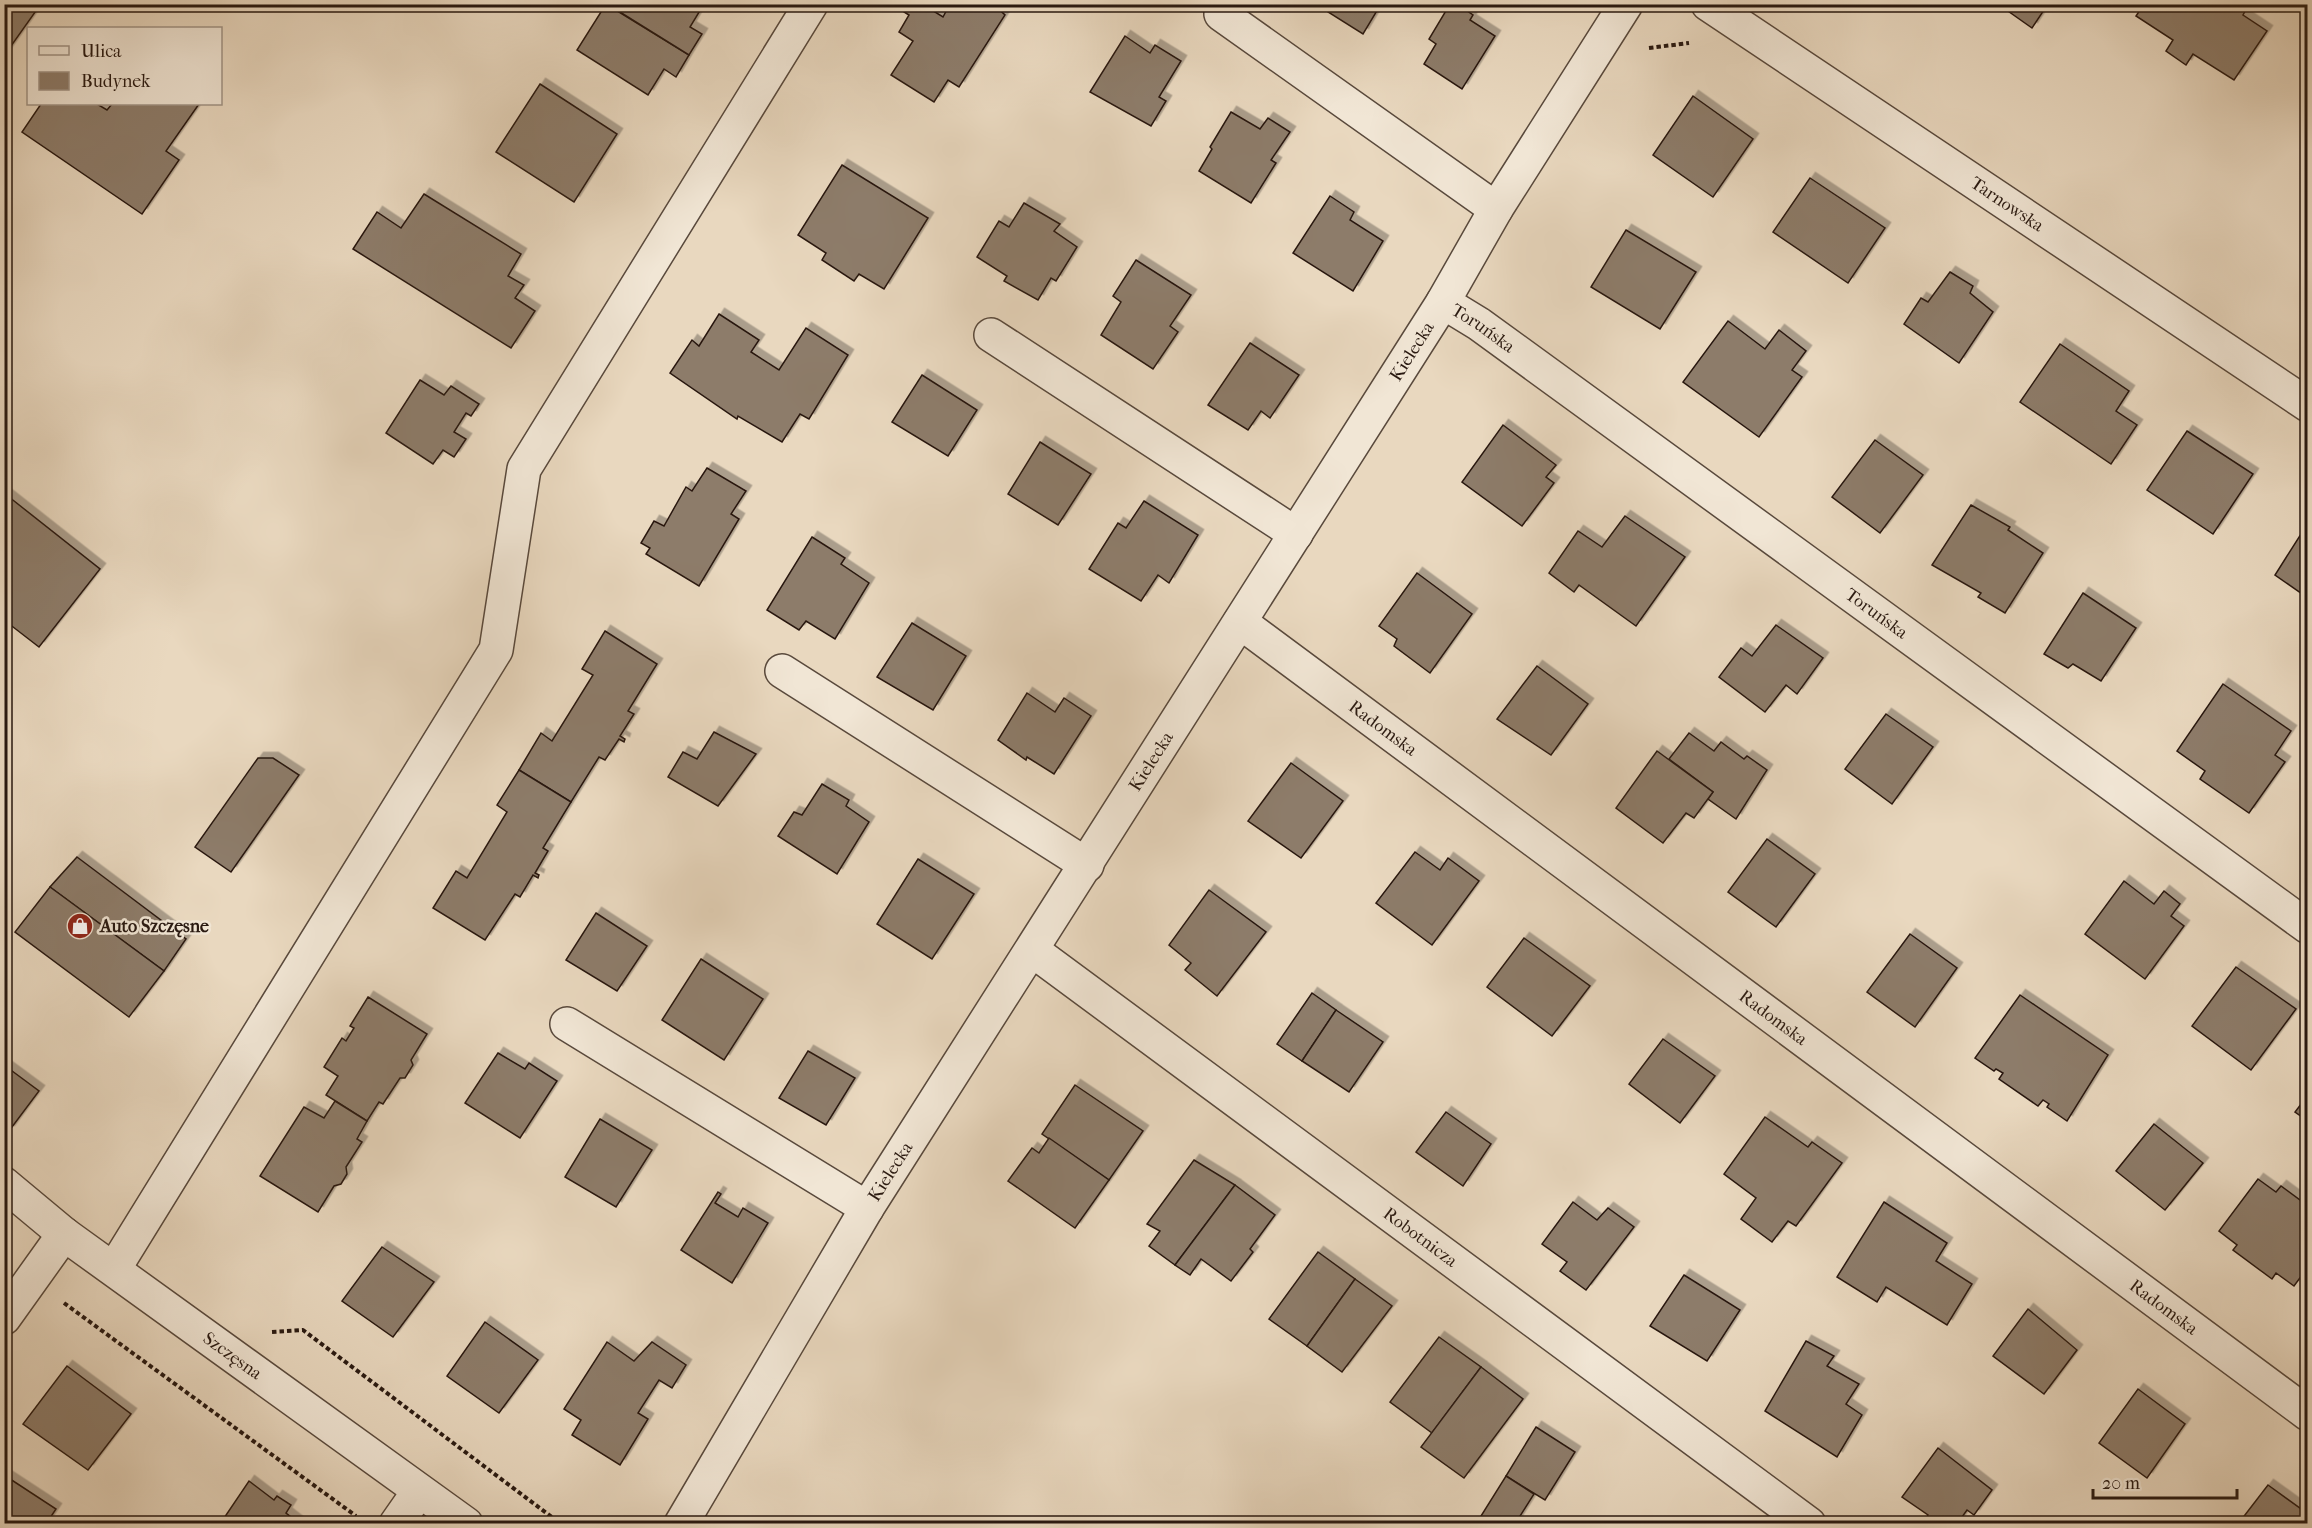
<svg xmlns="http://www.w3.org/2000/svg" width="2312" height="1528" viewBox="0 0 2312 1528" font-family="'IM FELL French Canon',serif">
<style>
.building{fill:#8d7c6b;stroke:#291911;stroke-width:1.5;filter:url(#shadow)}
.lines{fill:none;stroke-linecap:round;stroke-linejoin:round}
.street-casing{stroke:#59493c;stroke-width:36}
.path{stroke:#291911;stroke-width:4;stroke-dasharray:4.5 3;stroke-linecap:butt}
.street{stroke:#f1e6d5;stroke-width:33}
.labels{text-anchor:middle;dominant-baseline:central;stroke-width:5;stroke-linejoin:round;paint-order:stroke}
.street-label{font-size:18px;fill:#291911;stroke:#f1e6d5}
.poi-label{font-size:18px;font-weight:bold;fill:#291911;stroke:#f1e6d5;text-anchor:start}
</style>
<defs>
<filter id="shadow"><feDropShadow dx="5.5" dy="-5.5" stdDeviation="0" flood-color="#0004"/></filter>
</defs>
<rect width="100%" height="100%" fill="#e9d8bf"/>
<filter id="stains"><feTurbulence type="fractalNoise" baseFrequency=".00333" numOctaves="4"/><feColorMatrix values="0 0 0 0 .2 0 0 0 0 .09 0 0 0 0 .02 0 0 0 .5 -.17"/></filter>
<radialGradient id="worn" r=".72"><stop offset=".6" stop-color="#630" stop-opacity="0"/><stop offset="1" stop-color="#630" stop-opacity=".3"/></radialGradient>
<!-- building -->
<g class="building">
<path d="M4,4h29l5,4 -34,48z"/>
<path d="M606,4l83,51 -13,22 -12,-8 -16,26 -71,-45z"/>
<path d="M607,4h97l-14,23 12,7 -13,21z"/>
<path d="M902,4h31l-3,5 13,8 7,-13h43l12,11 -46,72 -11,-7 -14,22 -43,-27 22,-34 -14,-9 10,-17 -5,-3z"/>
<path d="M1331,4h50l-18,30 -35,-22z"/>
<path d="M1450,4h7l16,11 -3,5 25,16 -33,53 -38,-25 12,-20 -7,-5z"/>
<path d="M1998,4h50l-16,24z"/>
<path d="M2144,4h105l-6,11 24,16 -33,49 -41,-26 -7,11 -20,-14 7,-11 -37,-24z"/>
<path d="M1125,36l25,17 5,-8 26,16 -22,36 7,4 -15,25 -61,-34z"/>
<path d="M540,84l77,50 -43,68 -78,-50z"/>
<path d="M1693,96l60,43 -40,58 -60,-42z"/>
<path d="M41,104h56l10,6 5,-6h87l-33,47 13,9 -37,54 -120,-82z"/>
<path d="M1231,112l29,17 8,-11 22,14 -19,28 5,3 -25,40 -52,-32 13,-22 -2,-2z"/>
<path d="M842,165l86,53 -44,71 -25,-15 -5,7 -32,-21 4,-7 -28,-18z"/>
<path d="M1810,178l75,50 -37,55 -75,-51z"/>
<path d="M424,194l97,60 -13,22 16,9 -9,13 20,13 -24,37 -158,-99 24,-37 24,16z"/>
<path d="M1330,196l24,16 -4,8 33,21 -30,50 -60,-38z"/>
<path d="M1024,203l36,21 -6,7 23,16 -21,34 -5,-3 -13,22 -34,-19 3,-5 -30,-19 22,-36 10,6z"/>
<path d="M1626,230l70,42 -36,57 -69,-42z"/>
<path d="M1136,260l55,35 -21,31 8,6 -25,37 -52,-34 20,-33 -8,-6z"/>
<path d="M1950,272l23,14 -3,7 23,19 -34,51 -55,-39 17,-26 7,4z"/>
<path d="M719,314l40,26 -8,12 28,18 27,-42 42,27 -39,64 -9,-5 -18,28 -44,-26 -1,3 -67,-46 22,-33 7,6z"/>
<path d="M1728,321l37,28 14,-19 27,21 -14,19 10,7 -43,60 -76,-55z"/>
<path d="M1250,343l49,32 -29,43 -9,-7 -13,19 -40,-25z"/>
<path d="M2060,344l69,47 -13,20 21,14 -26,39 -91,-62z"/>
<path d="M922,375l55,35 -29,46 -56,-34z"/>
<path d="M420,380l24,15 7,-9 28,18 -8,12 -5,-3 -12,19 12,7 -12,18 -11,-7 -10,14 -47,-31z"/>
<path d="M1503,425l53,40 -10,12 8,6 -32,43 -60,-44z"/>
<path d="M2187,431l66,43 -40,60 -66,-44z"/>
<path d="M1875,440l48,35 -43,58 -48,-36z"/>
<path d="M1040,442l51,32 -33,51 -50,-31z"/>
<path d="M707,468l39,23 -15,23 8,5 -40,67 -53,-32 4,-6 -9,-5 13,-22 10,5 22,-39 6,4z"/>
<path d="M4,493l96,76 -61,78 -35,-27z"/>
<path d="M1144,501l54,34 -29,48 -11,-8 -17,26 -52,-32 29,-46 8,5z"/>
<path d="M1971,505l39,22 -2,3 35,23 -38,60 -27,-16 3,-4 -49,-28z"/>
<path d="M1625,516l60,41 -49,69 -57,-41 -5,7 -25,-19 29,-42 24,16z"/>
<path d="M2308,523v75l-33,-23z"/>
<path d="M812,537l33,21 -4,6 28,19 -34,56 -29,-18 -7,9 -32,-20z"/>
<path d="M1417,573l55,41 -42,59 -36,-27 3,-7 -18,-13z"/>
<path d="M2083,593l53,35 -35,53 -28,-17 -5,4 -24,-14z"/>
<path d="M912,623l54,33 -33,54 -56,-33z"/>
<path d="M1776,625l47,33 -26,36 -11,-9 -21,27 -46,-35 22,-29 11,8z"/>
<path d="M605,631l52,33 -29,47 6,3 -14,22 5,3 -1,3 -5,-3 -14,21 -6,-3 -28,45 -52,-32 22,-37 11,8 41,-66 -11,-6z"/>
<path d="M1537,666l51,38 -37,51 -54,-36z"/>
<path d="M2223,684l68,47 -16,24 10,7 -36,51 -49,-34 5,-8 -28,-20z"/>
<path d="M1027,693l28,19 9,-14 27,18 -37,58 -27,-17 -1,3 -28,-20z"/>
<path d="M1886,714l47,33 -41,57 -47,-35z"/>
<path d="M714,732l42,22 -38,52 -50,-29 15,-25 14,7z"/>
<path d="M1689,733l25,18 7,-9 23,17 3,-3 20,14 -31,49 -28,-20 5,-7 -44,-33z"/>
<path d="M1657,751l56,41 -19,26 -8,-5 -23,30 -47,-35z"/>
<path d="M258,758h15l26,17 -68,97 -36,-25z"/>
<path d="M1291,763l52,38 -42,57 -53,-37z"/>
<path d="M519,770l52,32 -28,46 5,3 -13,22 4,2 -1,3 -5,-3 -13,22 -5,-3 -30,46 -52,-32 23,-37 11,7 40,-66 -10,-7z"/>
<path d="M822,784l27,16 -3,6 23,16 -32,52 -59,-38 16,-24 8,3z"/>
<path d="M1767,839l48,35 -39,53 -48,-35z"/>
<path d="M1415,852l25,18 8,-12 31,23 -47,64 -56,-42z"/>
<path d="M77,857l109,82 -22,32 -114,-84z"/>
<path d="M918,859l56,35 -42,65 -55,-35z"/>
<path d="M2124,881l30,23 10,-13 16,13 -9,12 13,10 -39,53 -60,-45z"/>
<path d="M50,887l114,84 -35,46 -114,-85z"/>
<path d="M1209,890l57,42 -49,64 -32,-26 6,-7 -22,-18z"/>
<path d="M596,913l51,33 -30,45 -51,-31z"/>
<path d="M1910,934l47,34 -42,59 -48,-35z"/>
<path d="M1524,938l66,48 -38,50 -65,-49z"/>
<path d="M701,959l62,40 -39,61 -62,-40z"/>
<path d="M2236,967l60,42 -45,61 -59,-44z"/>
<path d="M1312,993l24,17 -34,51 -25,-17z"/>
<path d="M2020,995l88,60 -41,66 -20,-14 2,-3 -6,-4 -5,6 -39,-27 4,-6 -7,-4 -2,2 -19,-13z"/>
<path d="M368,997l59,37 -16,26 2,5 -8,13h-5l-17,26 -4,-2 -12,19 -41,-26 12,-19 -14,-9 18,-29 4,3 8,-13 -4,-2z"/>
<path d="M1336,1010l47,32 -34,50 -47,-31z"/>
<path d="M1663,1039l52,37 -35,47 -51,-39z"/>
<path d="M808,1051l47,27 -29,47 -47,-27z"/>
<path d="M498,1053l27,16 4,-6 28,18 -37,57 -55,-35z"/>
<path d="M4,1065l35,26 -30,40 -5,-3z"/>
<path d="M1075,1085l68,46 -34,49 -67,-46z"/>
<path d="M2308,1095v26l-13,-9z"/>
<path d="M335,1101l32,20 -10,18 5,3 -16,25 1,7 -6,10 -7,2 -16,26 -58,-36 44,-69 20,11z"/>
<path d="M1446,1112l45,32 -28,42 -47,-34z"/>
<path d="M1765,1117l43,30 4,-5 30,21 -46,63 -8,-5 -16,21 -31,-23 15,-21 -32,-24z"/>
<path d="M600,1119l52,31 -36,57 -51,-30z"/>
<path d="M2154,1124l49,39 -38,47 -49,-39z"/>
<path d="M1049,1138l60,42 -34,48 -67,-47 24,-33 7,5z"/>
<path d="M1194,1160l41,25 -60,80 -26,-19 11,-15 -13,-7z"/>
<path d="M2258,1179l18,13 5,-6 27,20v61l-14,19 -18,-13 -4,6 -39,-29 4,-5 -18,-14z"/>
<path d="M1235,1185l40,30 -25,34 3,3 -22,29 -30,-22 -11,16 -15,-10z"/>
<path d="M718,1192l3,2 -6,9 23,14 5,-9 25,15 -36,60 -51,-33z"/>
<path d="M1573,1202l24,18 11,-12 26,19 -48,63 -26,-19 7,-9 -25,-18z"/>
<path d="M1884,1202l63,41 -11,18 36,23 -25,41 -61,-38 -9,15 -40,-25z"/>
<path d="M382,1247l52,35 -41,55 -51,-36z"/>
<path d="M1318,1252l37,27 -48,67 -38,-27z"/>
<path d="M1684,1275l56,35 -33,51 -57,-35z"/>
<path d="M1355,1279l37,27 -50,66 -35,-26z"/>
<path d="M2028,1309l49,41 -33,44 -51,-38z"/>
<path d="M485,1322l53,38 -39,53 -52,-37z"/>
<path d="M1439,1337l42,30 -49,66 -42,-31z"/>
<path d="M1806,1341l28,15 -7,10 32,18 -13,20 16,11 -25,42 -72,-46z"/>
<path d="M607,1342l27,19 18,-19 34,23 -14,23 -13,-8 -21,33 10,6 -28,46 -48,-30 9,-15 -17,-11z"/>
<path d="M67,1366l64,48 -43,56 -65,-46z"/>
<path d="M1481,1367l42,32 -59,79 -43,-31z"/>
<path d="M2138,1389l47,35 -38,54 -48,-35z"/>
<path d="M1536,1427l39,25 -30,48 -39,-24z"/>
<path d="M1938,1448l54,42 -18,25 -7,-5 -10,14h-34l5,-9 -26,-18z"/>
<path d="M4,1475l52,34 -10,15h-42z"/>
<path d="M1506,1476l28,18 -19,30h-39z"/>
<path d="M249,1481l25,19 3,-4 14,9 -5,8 14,11h-80z"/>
<path d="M2268,1485l40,29v10h-70z"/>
</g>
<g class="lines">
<!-- street casing -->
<g class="street-casing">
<g id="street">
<path id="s1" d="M1708,4l600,401"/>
<path d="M1221,14l275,195"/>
<path id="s2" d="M1443,302l36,22 829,603"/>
<path d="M991,335l305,199"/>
<path id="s3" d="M1240,622l1068,792"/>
<path d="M782,671l305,194"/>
<path id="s4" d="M1032,950l777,574"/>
<path d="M567,1024l300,184"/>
<path id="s5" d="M4,1184l60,50 402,290"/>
<path d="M114,1269l382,-619 28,-181 287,-465"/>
<path d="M4,1318l60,-84"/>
<path d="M396,1524l23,-33"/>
<path id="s6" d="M681,1524l186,-316 576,-906 53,-93 130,-205"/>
</g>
</g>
<!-- path -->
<g class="path">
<path d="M1649,48l40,-5"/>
<path d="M64,1303l292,213"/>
<path d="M272,1332l31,-2 258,194"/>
</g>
<!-- street -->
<use href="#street" class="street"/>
</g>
<!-- icons -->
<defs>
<g id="shop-disc" transform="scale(1.35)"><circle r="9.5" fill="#8f2418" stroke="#f1e6d5"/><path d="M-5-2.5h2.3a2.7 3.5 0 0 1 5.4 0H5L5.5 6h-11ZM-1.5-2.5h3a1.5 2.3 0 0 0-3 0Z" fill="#fff"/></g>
</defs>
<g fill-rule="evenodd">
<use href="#shop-disc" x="80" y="926"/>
</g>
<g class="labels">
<!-- street labels -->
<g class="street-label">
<text stroke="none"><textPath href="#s1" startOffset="360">Tarnowska</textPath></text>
<text stroke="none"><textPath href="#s2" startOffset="48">Toruńska</textPath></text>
<text stroke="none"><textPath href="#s6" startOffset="1382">Kielecka</textPath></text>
<text stroke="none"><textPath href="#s2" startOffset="534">Toruńska</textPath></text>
<text stroke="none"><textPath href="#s3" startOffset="178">Radomska</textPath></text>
<text stroke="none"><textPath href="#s6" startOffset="896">Kielecka</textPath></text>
<text stroke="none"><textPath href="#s3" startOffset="664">Radomska</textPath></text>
<text stroke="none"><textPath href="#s6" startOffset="410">Kielecka</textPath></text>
<text stroke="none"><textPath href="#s4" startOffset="483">Robotnicza</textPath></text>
<text stroke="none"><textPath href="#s3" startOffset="1150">Radomska</textPath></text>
<text stroke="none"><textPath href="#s5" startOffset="286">Szczęsna</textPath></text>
</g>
<!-- poi labels -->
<g class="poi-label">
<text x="100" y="926">Auto Szczęsne</text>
</g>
</g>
<!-- margin -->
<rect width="2312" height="1528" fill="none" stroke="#e9d8bf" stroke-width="24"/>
<rect x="6" y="6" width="2300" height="1516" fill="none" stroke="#291911" stroke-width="3"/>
<rect x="12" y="12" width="2288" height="1504" fill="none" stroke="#291911" stroke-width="1.5"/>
<!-- legend -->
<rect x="27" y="27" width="195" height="78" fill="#f1e6d5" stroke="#a19487" stroke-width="1.5"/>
<rect x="39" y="46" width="30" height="9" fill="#f1e6d5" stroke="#a19487" stroke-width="1.5"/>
<text x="81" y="57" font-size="18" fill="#291911">Ulica</text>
<rect x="39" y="72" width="30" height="18" fill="#8d7c6b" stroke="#a19487" stroke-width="1.5"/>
<text x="81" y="87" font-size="18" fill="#291911">Budynek</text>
<!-- scale -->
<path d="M2093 1489v9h144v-9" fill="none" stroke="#291911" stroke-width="3"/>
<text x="2102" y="1489" font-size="18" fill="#291911" stroke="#f1e6d5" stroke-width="4.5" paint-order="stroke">20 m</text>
<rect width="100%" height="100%" filter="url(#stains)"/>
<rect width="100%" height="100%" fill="url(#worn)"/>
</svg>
